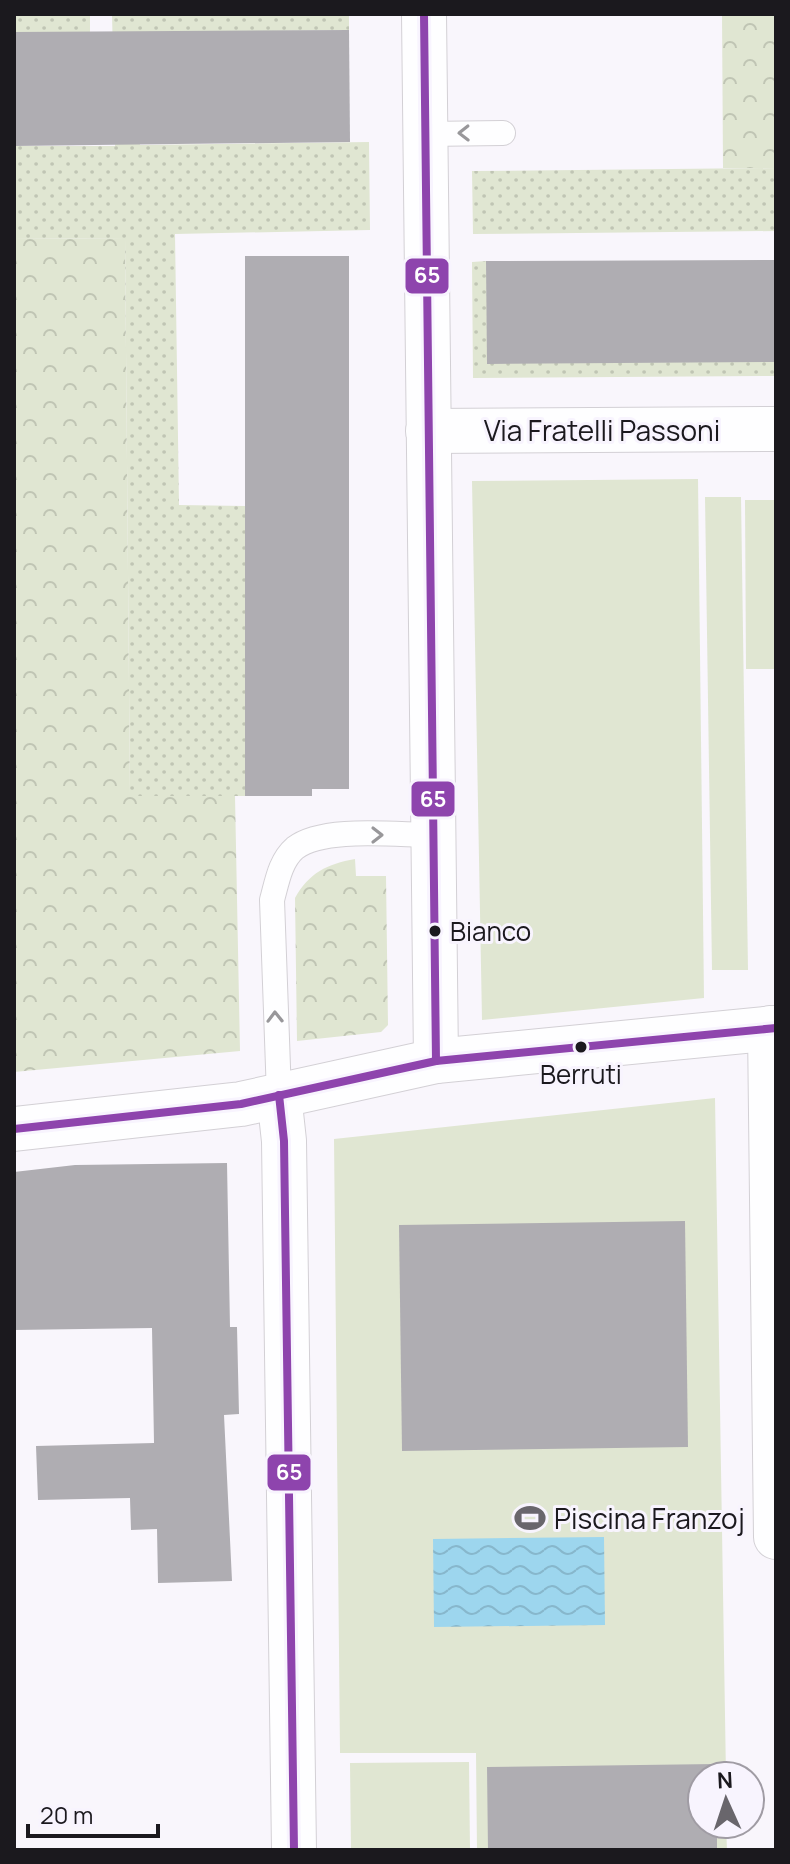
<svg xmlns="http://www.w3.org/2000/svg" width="790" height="1864" viewBox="0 0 790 1864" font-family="Manrope,sans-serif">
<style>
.grass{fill:#e0e6d2}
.park{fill:url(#park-crowns)}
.garden{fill:url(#garden-dots)}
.water{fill:url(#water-waves)}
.building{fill:#afadb2}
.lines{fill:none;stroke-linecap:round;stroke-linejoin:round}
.lane-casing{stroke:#d3d0d5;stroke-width:26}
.street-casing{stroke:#d3d0d5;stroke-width:46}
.lane{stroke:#fefeff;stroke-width:24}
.street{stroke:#fefeff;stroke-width:44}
.bus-1-casing{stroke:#f8f4fe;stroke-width:14}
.bus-1{stroke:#8e44ad;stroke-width:8}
.oneway{stroke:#98979a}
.bus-dot{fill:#1b191e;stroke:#f8f4fe;stroke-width:3}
.labels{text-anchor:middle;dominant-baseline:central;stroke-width:6;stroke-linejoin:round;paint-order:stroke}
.bus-label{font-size:26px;fill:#1b191e;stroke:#f8f4fe;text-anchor:start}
.street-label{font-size:28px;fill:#1b191e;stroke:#f8f4fe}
.poi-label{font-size:28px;fill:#1b191e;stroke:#f8f4fe;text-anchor:start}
.line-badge{stroke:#f8f4fe;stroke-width:3}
.badge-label{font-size:22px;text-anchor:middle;font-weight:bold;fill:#fff}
</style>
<defs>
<pattern id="park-crowns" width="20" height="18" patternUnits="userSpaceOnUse" patternTransform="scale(2)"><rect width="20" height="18" fill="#e0e6d2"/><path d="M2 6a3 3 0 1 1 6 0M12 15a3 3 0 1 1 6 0" fill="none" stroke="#c0c5b4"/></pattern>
<pattern id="garden-dots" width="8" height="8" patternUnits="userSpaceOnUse" patternTransform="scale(2)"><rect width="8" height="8" fill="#e0e6d2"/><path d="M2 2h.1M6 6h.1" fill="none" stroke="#c0c5b4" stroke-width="1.8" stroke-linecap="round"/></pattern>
<pattern id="water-waves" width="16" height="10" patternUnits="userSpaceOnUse" patternTransform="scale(2)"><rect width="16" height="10" fill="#9dd6ee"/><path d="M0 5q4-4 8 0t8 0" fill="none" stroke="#87b7cc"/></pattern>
</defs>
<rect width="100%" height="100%" fill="#f9f6fc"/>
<!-- grass -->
<g class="grass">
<path d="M698,479l6,519 -222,22 -10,-539z"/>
<path d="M705,497h36l7,473h-36z"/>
<path d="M745,500h31v169h-30z"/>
<path d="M715,1098l11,678h-24v48h24l1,26h-250l-1,-97h-136l-6,-614z"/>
<path d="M469,1762l1,88h-119l-1,-87z"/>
</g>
<!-- park -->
<g class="park">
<path d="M722,14h54v154h-53z"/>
<path d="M125,238l5,557 105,1 5,255 -226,21v-833z"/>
<path d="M355,859l1,17h30l2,149 -7,7 -84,9 -2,-143c14,-25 32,-34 60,-39z"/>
</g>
<!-- garden -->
<g class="garden">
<rect x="14" y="14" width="76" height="18"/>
<path d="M112,14h237v16l-210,3 1,112 229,-3 1,88 -195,4 4,271 66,1v290h-115l-5,-558 -111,1v-93h101z"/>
<path d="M776,168v63l-303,3 -1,-63z"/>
<path d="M486,261l263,101h27v14l-303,2 -1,-116z"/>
</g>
<!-- water -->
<path class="water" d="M604,1537l1,88 -171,2 -1,-88z"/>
<!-- building -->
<g class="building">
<path d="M349,30l1,112 -336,4v-114z"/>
<path d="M245,256h104v533h-37v7h-67z"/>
<path d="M776,260v102l-289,2 -1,-103z"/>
<path d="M227,1163l3,164h7l2,87 -15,1 8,166 -74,2 -1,-54 -26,1 -1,-32 -92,2 -2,-54 118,-3 -2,-115 -138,2v-158l61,-7z"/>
<path d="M685,1221l3,226 -286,4 -3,-226z"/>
<path d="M716,1764v12h-14v48h15v26h-229l-1,-83z"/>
</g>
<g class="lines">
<!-- lane casing -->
<g class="lane-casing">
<g id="lane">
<path d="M425,134l78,-1"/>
<path d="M279,1095l-7,-195c5,-18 8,-39 23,-52 28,-22 102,-13 137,-13"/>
</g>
</g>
<!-- street casing -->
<g class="street-casing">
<g id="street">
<path d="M424,14l12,1047"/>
<path d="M428,431l348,-2"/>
<path d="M770,1028l6,509"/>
<path d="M279,1095l5,46 10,709"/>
<path d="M14,1129l227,-25 195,-43 340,-33"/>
</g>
</g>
<!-- lane -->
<use href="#lane" class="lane"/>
<!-- street -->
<use href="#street" class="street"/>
<!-- bus-1 casing -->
<g class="bus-1-casing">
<g id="bus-1">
<path d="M424,14l12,1047"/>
<path d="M279,1095l5,46 10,709"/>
<path d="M14,1129l227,-25 195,-43 340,-33"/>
</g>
</g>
<!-- bus-1 -->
<use href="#bus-1" class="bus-1"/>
</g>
<!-- one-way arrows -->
<defs><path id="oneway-chevron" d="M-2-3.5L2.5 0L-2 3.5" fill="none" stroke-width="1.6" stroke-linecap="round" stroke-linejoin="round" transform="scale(2)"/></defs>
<g class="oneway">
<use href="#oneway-chevron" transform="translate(464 133) rotate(179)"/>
<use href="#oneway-chevron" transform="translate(377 835)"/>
<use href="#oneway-chevron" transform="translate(275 1017) rotate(-91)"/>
</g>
<!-- icons -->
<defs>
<g id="stadium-bare" transform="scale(2.4)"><path d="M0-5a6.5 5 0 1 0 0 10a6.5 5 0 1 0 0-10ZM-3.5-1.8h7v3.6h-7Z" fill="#69666c" stroke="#f8f4fe" stroke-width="2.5" paint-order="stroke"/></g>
</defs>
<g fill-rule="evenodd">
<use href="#stadium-bare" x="530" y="1518"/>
</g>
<!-- markers -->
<g class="bus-dot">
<circle cx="435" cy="931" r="7"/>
<circle cx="581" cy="1047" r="7"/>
</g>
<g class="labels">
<!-- bus labels -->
<g class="bus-label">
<text x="450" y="931">Bianco</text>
<text x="581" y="1074" text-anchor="middle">Berruti</text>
</g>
<!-- street labels -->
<g class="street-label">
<text x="602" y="430">Via Fratelli Passoni</text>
</g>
<!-- poi labels -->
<g class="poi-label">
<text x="554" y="1518">Piscina Franzoj</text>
</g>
</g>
<g class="line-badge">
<rect x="404" y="257" width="46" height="38" rx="8" fill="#8e44ad"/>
<rect x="410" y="780" width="46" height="38" rx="8" fill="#8e44ad"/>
<rect x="266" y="1453" width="46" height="39" rx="8" fill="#8e44ad"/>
</g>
<g class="badge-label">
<text x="427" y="283">65</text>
<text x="433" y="807">65</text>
<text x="289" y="1480">65</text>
</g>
<!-- border -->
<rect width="790" height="1864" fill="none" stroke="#1b191e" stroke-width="32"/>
<!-- north arrow -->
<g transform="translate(726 1800) rotate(357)"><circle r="38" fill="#f8f4fe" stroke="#a09ca4" stroke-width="2"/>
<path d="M0-6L14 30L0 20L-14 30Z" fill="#69666c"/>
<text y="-12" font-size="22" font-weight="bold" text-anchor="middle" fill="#1b191e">N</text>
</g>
<!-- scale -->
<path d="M28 1824v12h130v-12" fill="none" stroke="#1b191e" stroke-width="4"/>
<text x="40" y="1824" font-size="24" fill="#1b191e" stroke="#f8f4fe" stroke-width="6" paint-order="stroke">20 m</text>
</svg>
